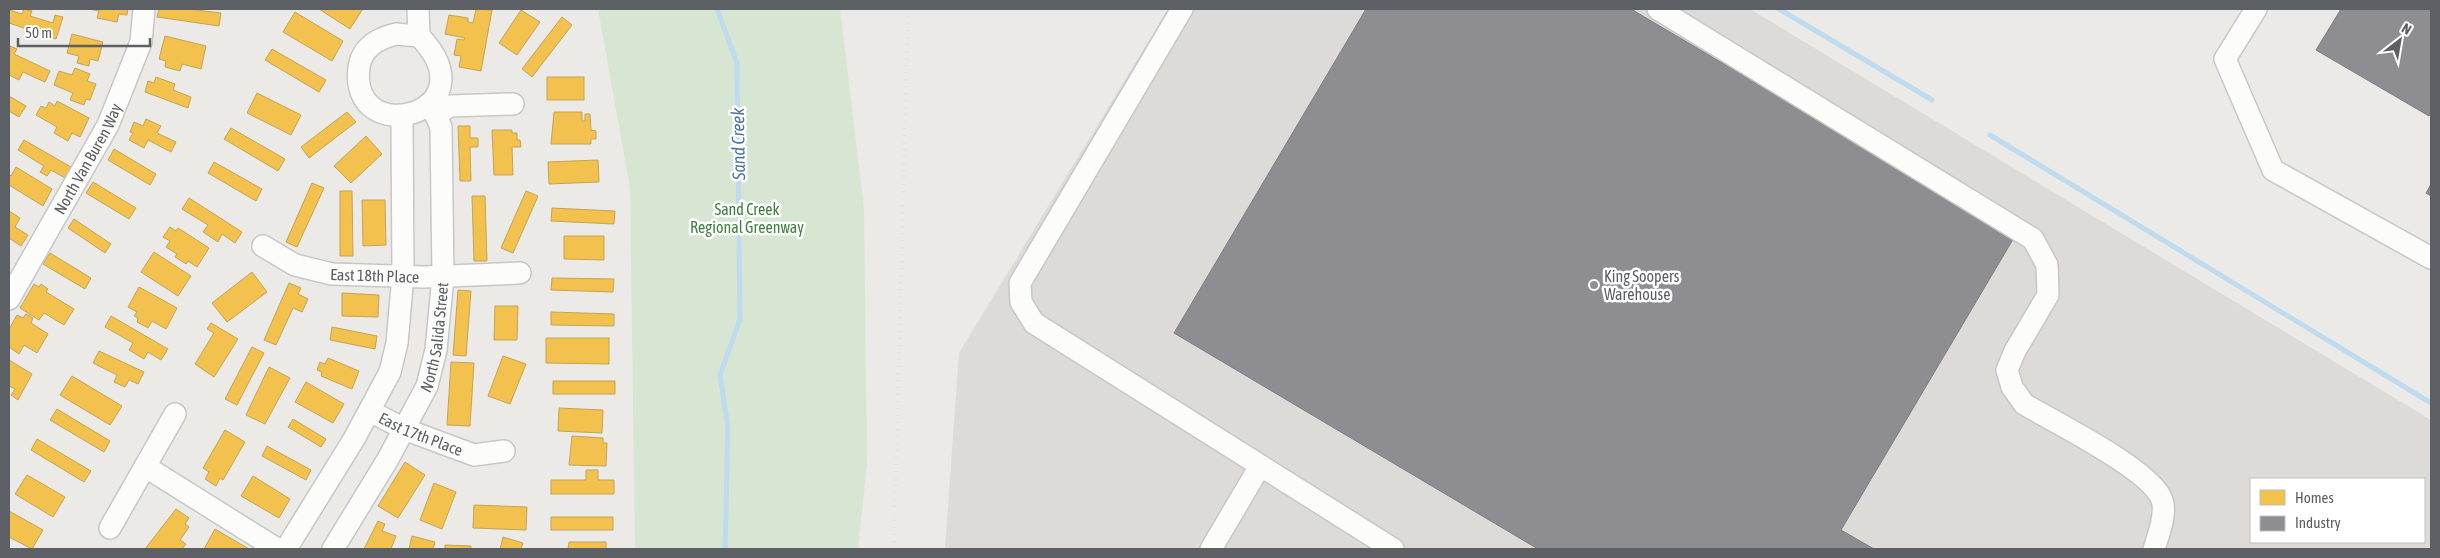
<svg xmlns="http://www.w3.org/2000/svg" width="2440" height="558" viewBox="0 0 2440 558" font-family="'Asap Condensed',sans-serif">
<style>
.industrial{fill:#dcdbd8;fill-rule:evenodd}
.green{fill:#d6e6d3}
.homes{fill:#f2c14e;stroke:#c5a454}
.industry{fill:#8d8d92;stroke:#7e7f84}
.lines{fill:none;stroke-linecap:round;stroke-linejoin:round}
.stream{stroke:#bfdbf0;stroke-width:5}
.minor-casing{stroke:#c7c7c7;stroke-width:24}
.minor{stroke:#fcfcfb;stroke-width:21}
.rail{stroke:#e2e2e2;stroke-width:4;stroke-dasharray:1 6;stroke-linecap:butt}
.poi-dot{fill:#8e9091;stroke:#fff;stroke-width:2}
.labels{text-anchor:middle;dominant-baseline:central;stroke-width:5;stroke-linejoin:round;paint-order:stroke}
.street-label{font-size:16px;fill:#5c5f63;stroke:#fff}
.park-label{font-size:16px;fill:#3f8043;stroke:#fff}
.poi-label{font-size:16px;fill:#5c5f63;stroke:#fff;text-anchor:start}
.water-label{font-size:18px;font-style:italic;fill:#4c75a6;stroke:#fff}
</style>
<rect width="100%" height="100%" fill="#ebeae6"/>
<!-- industrial -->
<path class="industrial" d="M1168,9h582l681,411v129h-1486l14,-196zM2251,479h173v63h-173z"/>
<!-- green -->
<path class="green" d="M598,9h242l24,199 3,257 -9,84h-223l-5,-361z"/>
<!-- homes -->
<g class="homes">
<path d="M24,9l8,2 -2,5 23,7 2,-8 8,2 -7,22 -47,-16v-13l13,4z"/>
<path d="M89,9h39l-1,6 -8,-1 -2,8 -20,-4 2,-7z"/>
<path d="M159,9h29l33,4 -2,13 -62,-9z"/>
<path d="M319,9h41l2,1 -12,19z"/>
<path d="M476,9l16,1 -11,61 -22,-4 2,-11 -7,-1 3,-16 7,1 1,-2 -20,-4 4,-19 19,3v4l5,1z"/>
<path d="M521,10l19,12 -23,33 -18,-12z"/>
<path d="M295,12l48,29 -11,20 -49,-29z"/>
<path d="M562,17l10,8 -40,52 -10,-8z"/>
<path d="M72,34l31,8 -5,19 -8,-2 -1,7 -12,-3 2,-7 -12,-3z"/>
<path d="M165,36l41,10 -5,23 -19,-5 -2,7 -15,-4 1,-6 -7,-2z"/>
<path d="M10,46l7,3 -3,5 36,17 -5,11 -22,-10 -4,8 -10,-5z"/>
<path d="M272,49l54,31 -7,12 -54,-32z"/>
<path d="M75,68l15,6 -3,7 9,3 -6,16 -4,-1 -2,6 -14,-5 3,-7 -19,-8 5,-14 13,4z"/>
<path d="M156,77l19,7 -2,6 18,7 -3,11 -43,-16 3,-11 6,2z"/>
<rect x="547" y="77" width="37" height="23"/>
<path d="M257,93l44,22 -10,20 -44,-22z"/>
<path d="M9,96l17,10 -7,11 -10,-6z"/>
<path d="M57,101l32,17 -9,19 -8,-4 -4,8 -14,-8 3,-6 -21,-12 5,-9 5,2 3,-6 6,4z"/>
<path d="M347,112l9,10 -47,36 -8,-11z"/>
<path d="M554,112h28v9h3v-7h5l1,16 5,1v8h-5v5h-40z"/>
<path d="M146,119l15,7 -4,7 19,9 -5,10 -23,-12 -4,8 -15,-8 4,-7 -3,-1 4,-10 9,4z"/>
<path d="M458,126h12v12h8v9h-8l1,34h-11z"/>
<path d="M231,128l54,31 -7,12 -54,-32z"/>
<path d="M492,130h20v3h5v7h3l1,7h-9l1,28h-19z"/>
<path d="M366,136l16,18 -31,29 -17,-17z"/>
<path d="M24,140l47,27 -6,11 -14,-8 -4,6 -7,-4 4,-6 -26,-16z"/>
<path d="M114,149l42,25 -6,11 -42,-25z"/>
<path d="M598,160l1,22 -50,2 -1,-22z"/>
<path d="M214,162l48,27 -6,12 -48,-28z"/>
<path d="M16,167l36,22 -9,17 -34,-21v-11l2,2z"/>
<path d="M93,182l43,26 -7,11 -43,-26z"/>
<path d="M312,183l12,5 -27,59 -11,-5z"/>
<path d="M340,191h12l1,65h-13z"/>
<path d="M526,191l12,5 -25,57 -12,-5z"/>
<path d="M472,196h13l2,65h-13z"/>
<path d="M189,198l53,34 -7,11 -13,-9 -4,8 -15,-10 5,-7 -26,-16z"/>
<path d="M362,200h23l1,45 -23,1z"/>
<path d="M552,208l63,3 -1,13 -63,-3z"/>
<path d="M9,211l11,7 -5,9 13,8 -7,11 -12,-8z"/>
<path d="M74,219l37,25 -6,9 -37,-25z"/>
<path d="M170,227l6,4 2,-3 31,20 -12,19 -9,-6 -2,3 -11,-7 2,-3 -11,-7 4,-6 -7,-4z"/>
<path d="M564,236h40v24l-40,-1z"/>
<path d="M154,252l37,24 -13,20 -37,-24z"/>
<path d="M50,253l41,25 -6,11 -42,-25z"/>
<path d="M252,272l15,20 -40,30 -15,-19z"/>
<path d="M552,278l62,1 -1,13 -62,-2z"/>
<path d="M289,283l12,5 -3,6 10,5 -6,13 -9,-4 -17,37 -12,-5z"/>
<path d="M34,284l5,3 2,-3 7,5 -2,3 28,17 -10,16 -20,-12 -5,7 -19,-12z"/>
<path d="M139,287l38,21 -11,21 -14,-8 -4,7 -11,-6 1,-4 -4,-2 3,-4 -9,-5z"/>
<path d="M458,290l13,1 -5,65 -13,-1z"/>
<path d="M342,293l37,2 -1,22 -36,-1z"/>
<path d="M495,306h23l-1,34h-23z"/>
<path d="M551,312l63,2v12l-63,-1z"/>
<path d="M26,314l7,4 -2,5 17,11 -11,19 -13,-8 -5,9 -10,-7v-18l8,-14 6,3z"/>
<path d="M111,316l57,33 -7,11 -13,-8 -4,7 -15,-9 4,-7 -28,-16z"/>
<path d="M211,323l27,16 -24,38 -19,-13 19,-31 -7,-4z"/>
<path d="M332,327l45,9 -2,13 -45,-9z"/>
<path d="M546,338h63v26l-63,-1z"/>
<path d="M252,347l12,6 -27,52 -12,-6z"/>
<path d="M99,351l45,21 -6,12 -9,-4 -4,7 -11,-5 3,-7 -24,-12z"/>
<path d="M503,356l23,8 -16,40 -22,-8z"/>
<path d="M328,358l31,13 -7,18 -31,-13 1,-4 -5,-2 3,-8 5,2z"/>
<path d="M9,360l23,14 -14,26 -7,-5 4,-6 -6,-3z"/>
<path d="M451,362l23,1 -4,63 -23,-1z"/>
<path d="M269,367l21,11 -25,46 -19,-9z"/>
<path d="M72,376l50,30 -12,19 -50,-30z"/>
<rect x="553" y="381" width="62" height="13"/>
<path d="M306,382l38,22 -11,19 -38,-21z"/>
<path d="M559,408l44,2 -1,23 -44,-2z"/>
<path d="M57,409l53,32 -6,11 -54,-32z"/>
<path d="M293,419l33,20 -5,8 -33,-20z"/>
<path d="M225,430l20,12 -22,38 -3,-2 -4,8 -11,-7 4,-7 -6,-4z"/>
<path d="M572,436l31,2v5h4l-1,23 -37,-1z"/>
<path d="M37,439l54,32 -7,11 -53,-32z"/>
<path d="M267,446l44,24 -5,10 -44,-24z"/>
<path d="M405,462l20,13 -27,43 -20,-12z"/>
<path d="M586,470h12v10h16v14h-63v-14h35z"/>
<path d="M27,475l38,22 -12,20 -38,-23z"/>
<path d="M253,476l37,23 -11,19 -38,-22z"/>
<path d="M434,483l22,9 -14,37 -22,-9z"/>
<path d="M474,505l53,2 -1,23 -53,-2z"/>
<path d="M176,509l13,9 -4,6 4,3 -9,13 6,4 -4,5h-37z"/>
<path d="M9,511l34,19 -11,19 -23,-12z"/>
<rect x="551" y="517" width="62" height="13"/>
<path d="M378,521l7,3 -3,7 14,5 -5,13h-27z"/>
<path d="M215,529l34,20h-45z"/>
<path d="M412,536l23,6 -2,7h-24z"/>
<path d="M503,537l20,6 -2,6h-21z"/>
<path d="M569,542h37v7h-38z"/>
<path d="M445,545l26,1v3h-26z"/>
</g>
<!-- industry -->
<g class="industry">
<path d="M1366,9h265l384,227 -174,294 33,19h-336l-364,-216z"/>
<path d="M2341,9h90v103l-2,4 -113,-66z"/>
<path d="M2431,184v12l-5,-3z"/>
</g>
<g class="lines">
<!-- stream -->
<g class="stream">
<path d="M717,9l20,54 3,256 -20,56 8,53 -3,121"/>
<path d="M1779,9l153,91"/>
<path d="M1990,135l441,268"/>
</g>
<!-- minor casing -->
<g class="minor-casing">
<g id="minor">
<path d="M418,9l1,27"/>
<path d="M1182,9l-162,274 1,19 13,21 359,226"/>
<path d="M1658,9l375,230 14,26 1,30 -33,56 -8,19 5,17 12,17c30,18 128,66 138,96 5,14 -4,36 -8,49"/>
<path d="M2256,9l-31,50 48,111 158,88"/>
<path d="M396,34l23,2c76,78 -71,116 -60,31 3,-20 20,-29 37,-33z"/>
<path d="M436,115l14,-9 63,-2"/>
<path id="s1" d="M263,246l32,19 37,9 92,3 96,-4"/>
<path id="s2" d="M9,299l99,-174 33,-83 3,-33"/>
<path id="s3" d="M370,411l34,18 70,26 30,-4"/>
<path d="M146,467l131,82"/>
<path d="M110,528l65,-114"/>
<path d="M286,549l68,-110 36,-67 7,-29 6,-68 -1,-158"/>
<path id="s4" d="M333,549l55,-90 39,-73 9,-36 7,-73 -2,-150 -11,-24"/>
<path d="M1211,549l49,-83"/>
</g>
</g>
<!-- minor -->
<use href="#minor" class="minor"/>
<!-- rail -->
<path class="rail" d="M894,549l14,-540"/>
</g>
<!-- markers -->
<circle class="poi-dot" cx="1594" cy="285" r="5"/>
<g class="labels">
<!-- street labels -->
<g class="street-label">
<text stroke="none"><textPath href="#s2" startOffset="161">North Van Buren Way</textPath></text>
<text stroke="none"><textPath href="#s1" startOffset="118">East 18th Place</textPath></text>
<text stroke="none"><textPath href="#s4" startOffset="238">North Salida Street</textPath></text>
<text stroke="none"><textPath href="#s3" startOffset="56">East 17th Place</textPath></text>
</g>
<!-- park labels -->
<g class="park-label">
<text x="747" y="209">Sand Creek<tspan x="747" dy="18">Regional Greenway</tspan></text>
</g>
<!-- poi labels -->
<g class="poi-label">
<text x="1604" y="276">King Soopers<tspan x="1604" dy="18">Warehouse</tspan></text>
</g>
<!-- water labels -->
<g class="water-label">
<text transform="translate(738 144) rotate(-91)">Sand Creek</text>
</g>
</g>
<!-- border -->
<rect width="2440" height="558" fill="none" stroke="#5c5f63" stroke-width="20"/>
<!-- legend -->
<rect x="2250" y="478" width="175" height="65" fill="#ffffff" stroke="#bebfc1"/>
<rect x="2260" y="490" width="25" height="15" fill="#f2c14e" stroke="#bebfc1"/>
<text x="2295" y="503" font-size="15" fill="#5c5f63">Homes</text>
<rect x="2260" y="516" width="25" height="15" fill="#8d8d92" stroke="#bebfc1"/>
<text x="2295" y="528" font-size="15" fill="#5c5f63">Industry</text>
<!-- north arrow -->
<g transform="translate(2400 40) rotate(31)" stroke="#ffffff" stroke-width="4" paint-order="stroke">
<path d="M0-4L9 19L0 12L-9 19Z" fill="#5c5f63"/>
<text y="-8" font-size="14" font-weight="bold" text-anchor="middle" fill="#5c5f63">N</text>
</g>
<!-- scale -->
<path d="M18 38v8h132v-8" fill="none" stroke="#5c5f63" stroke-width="2.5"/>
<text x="25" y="38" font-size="15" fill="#5c5f63" stroke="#ffffff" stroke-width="4" paint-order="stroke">50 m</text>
</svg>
